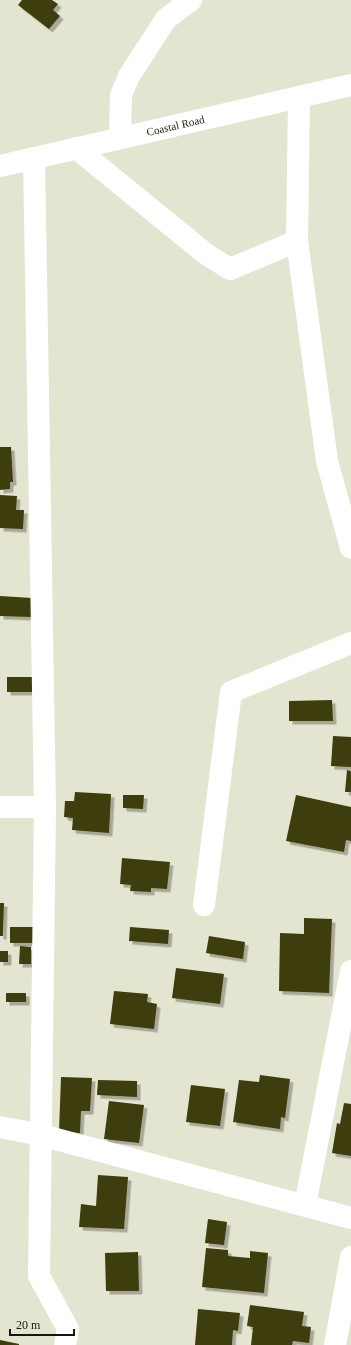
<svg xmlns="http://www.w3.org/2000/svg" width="351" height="1345" viewBox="0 0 351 1345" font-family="Georgia,serif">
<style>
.building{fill:#3c3c09;filter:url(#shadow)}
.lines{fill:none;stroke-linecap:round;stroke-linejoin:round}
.minor{stroke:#fff;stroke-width:22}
.major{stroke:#fff;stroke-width:22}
.labels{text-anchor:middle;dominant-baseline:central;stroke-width:4;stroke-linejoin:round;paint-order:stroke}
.street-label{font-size:11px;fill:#16170f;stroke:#e4e5d0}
</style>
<defs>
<filter id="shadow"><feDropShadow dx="3.5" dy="3.5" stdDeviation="0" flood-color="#0004"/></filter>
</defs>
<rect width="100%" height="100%" fill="#e4e5d0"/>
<!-- building -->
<g class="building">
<path d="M22,0h30l6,4 -5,6 7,6 -11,13 -31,-24z"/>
<path d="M0,447h11l2,35h-3v7l-10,1z"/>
<path d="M0,495l17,1 -1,14h8l-1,19 -23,-1z"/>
<path d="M0,596l32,2 -1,19 -31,-1z"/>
<rect x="7" y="677" width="26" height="15"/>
<path d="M332,700l1,21h-44v-20z"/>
<path d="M333,736l18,1v30l-20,-1z"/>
<path d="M347,770l4,1v21h-6z"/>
<path d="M75,792l36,2 -2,39 -37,-3 1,-12 -9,-1 1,-16h9z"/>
<path d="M123,795h21l-1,14 -20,-1z"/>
<path d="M296,795l55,12v34l-5,-1 -2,12 -58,-11z"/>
<path d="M122,858l48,4 -3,27 -16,-1v4l-21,-1 1,-6 -11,-1z"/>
<path d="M0,903h4l-1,33h-3z"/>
<path d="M304,918l28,1 -3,74 -50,-2 1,-58 24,1z"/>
<rect x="10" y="927" width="23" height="16"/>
<path d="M130,927l39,3 -1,14 -39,-3z"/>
<path d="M209,936l36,6 -2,17 -37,-6z"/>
<path d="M20,946l11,1v17h-12z"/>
<rect x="0" y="951" width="8" height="11"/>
<path d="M176,968l48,6 -4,30 -48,-6z"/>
<path d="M114,991l34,3 -1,8 10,2 -3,25 -44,-5z"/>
<rect x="6" y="993" width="20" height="9"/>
<path d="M260,1075l30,4 -5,39 -4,-1 -1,12 -47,-7 6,-42 20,2z"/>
<path d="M61,1077l31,1 -2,33h-9l-1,22 -21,-1z"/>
<path d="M98,1080l39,1v16l-40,-2z"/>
<path d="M191,1085l34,4 -5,37 -34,-4z"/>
<path d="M109,1101l35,4 -5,38 -35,-4z"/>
<path d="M344,1103l7,1v52l-19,-3 5,-30 3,1z"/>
<path d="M98,1175l30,2 -4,52 -45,-2 2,-23 15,2z"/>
<path d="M208,1219l19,3 -3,23 -19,-2z"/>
<path d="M206,1248l22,2v6l22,2v-7l18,2 -4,40 -62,-6z"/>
<path d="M138,1252l1,39h-33l-1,-38z"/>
<path d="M250,1305l54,7 -2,14 9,1 -2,16 -16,-2 -1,4h-41l2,-18 -6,-1z"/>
<path d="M198,1309l42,4 -2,18 -5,-1 -1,15h-37z"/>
<path d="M0,1340l19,4v1h-19z"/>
</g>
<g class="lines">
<!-- minor -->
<g class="minor">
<path d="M299,97l-2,144 30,220 24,87"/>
<path d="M120,138l1,-43 8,-19 37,-57 25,-19"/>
<path d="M76,148l130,106 24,15 67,-28"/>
<path d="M34,158l11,649 -6,469 29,53 -3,16"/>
<path d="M0,807h45"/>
<path d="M204,905l27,-213 120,-49"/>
<path d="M0,1127l41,8 310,83"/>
<path d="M305,1205l46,-234"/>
<path d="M335,1345l16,-88"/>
</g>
<!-- major -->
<path class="major" id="s1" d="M0,166l351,-81"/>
</g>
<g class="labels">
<!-- street labels -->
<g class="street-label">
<text stroke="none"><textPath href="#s1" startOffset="180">Coastal Road</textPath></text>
</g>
</g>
<!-- scale -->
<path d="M10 1329v6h64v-6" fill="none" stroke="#16170f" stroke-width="2"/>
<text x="16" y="1329" font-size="12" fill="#16170f" stroke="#e4e5d0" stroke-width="3" paint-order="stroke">20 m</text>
</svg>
